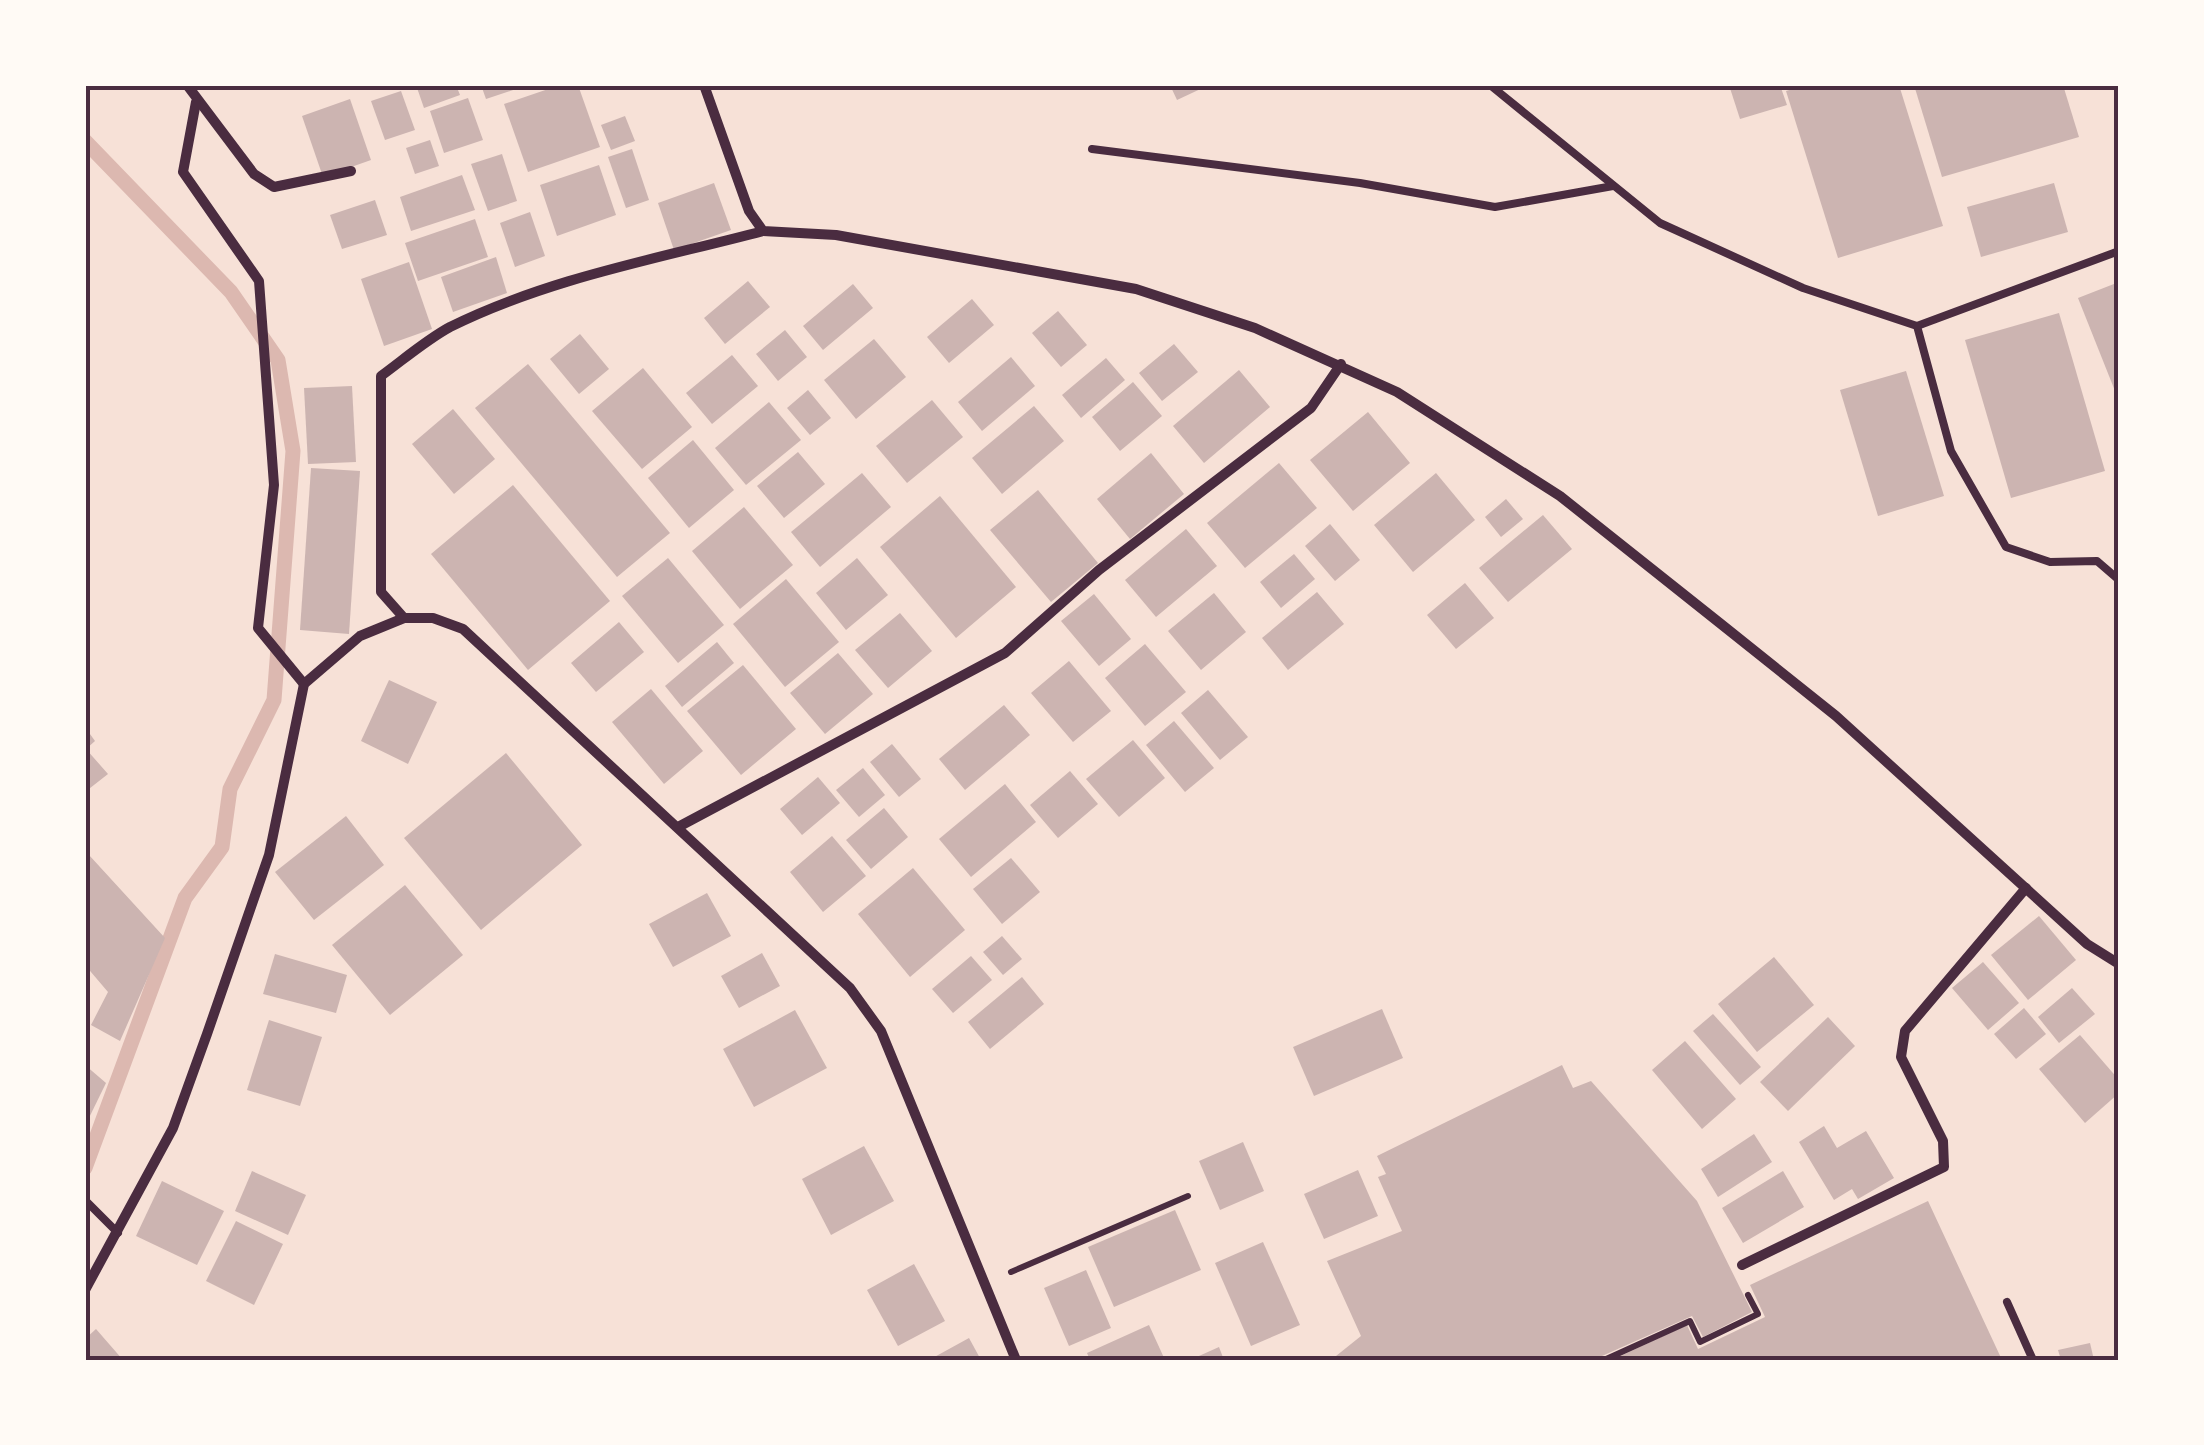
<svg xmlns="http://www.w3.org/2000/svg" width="2204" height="1445" viewBox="0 0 2204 1445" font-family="Mulish,sans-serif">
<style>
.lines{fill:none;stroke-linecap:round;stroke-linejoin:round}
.stream{stroke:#dcb8b0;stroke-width:15}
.building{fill:#ccb4b1}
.path{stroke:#4a2c40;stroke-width:6}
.service{stroke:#4a2c40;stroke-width:8}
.minor{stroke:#4a2c40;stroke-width:10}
.neatline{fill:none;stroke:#4a2c40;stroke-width:4}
</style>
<rect width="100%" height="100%" fill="#f7e1d7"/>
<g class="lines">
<!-- stream -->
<path class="stream" d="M85,141l146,151 47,68 15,91 -19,249 -44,89 -8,58 -37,51 -100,270"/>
</g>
<!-- building -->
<g class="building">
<path d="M416,85h40l4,10 -36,13z"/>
<path d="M481,85h43l1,1 -39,13z"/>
<path d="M560,85h18l22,62 -72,25 -24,-68z"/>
<path d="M1170,85h39l-32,15z"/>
<path d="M1729,85h51l7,20 -47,14z"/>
<path d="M1805,85h94l44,141 -105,32 -52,-167z"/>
<path d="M1914,85h149l16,52 -137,40z"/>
<path d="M401,91l14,39 -30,10 -14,-39z"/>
<path d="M468,98l15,42 -39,13 -14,-42z"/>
<path d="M350,99l21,61 -48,17 -21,-61z"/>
<path d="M625,116l10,25 -24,9 -10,-25z"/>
<path d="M430,140l9,26 -24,8 -9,-26z"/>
<path d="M632,149l17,51 -23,8 -18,-51z"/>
<path d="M502,154l15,47 -29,10 -17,-47z"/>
<path d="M599,165l17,50 -59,21 -17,-51z"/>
<path d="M462,175l13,35 -64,21 -11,-34z"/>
<path d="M714,183l17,47 -57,20 -16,-47z"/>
<path d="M2054,183l14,49 -87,25 -14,-50z"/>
<path d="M375,200l12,35 -45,14 -12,-34z"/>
<path d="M530,212l15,44 -30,11 -15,-44z"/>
<path d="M475,219l13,38 -70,24 -13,-38z"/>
<path d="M496,257l11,36 -54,19 -12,-35z"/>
<path d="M409,262l23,67 -48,17 -23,-67z"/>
<path d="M748,281l22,26 -45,37 -21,-26z"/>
<path d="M2119,282v119l-41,-103z"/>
<path d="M853,284l20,24 -50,42 -20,-24z"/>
<path d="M972,299l22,26 -45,38 -22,-26z"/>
<path d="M1058,311l29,34 -26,22 -29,-34z"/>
<path d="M2059,313l46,158 -94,27 -46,-158z"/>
<path d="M785,330l22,27 -29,24 -22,-27z"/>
<path d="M580,334l29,35 -30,25 -29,-35z"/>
<path d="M874,339l32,38 -50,42 -32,-39z"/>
<path d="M1174,344l24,28 -36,29 -23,-28z"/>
<path d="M732,355l26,31 -46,38 -26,-31z"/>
<path d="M1011,357l24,29 -53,45 -24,-29z"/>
<path d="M1106,358l19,22 -44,38 -19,-23z"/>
<path d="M528,364l142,169 -53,44 -142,-169z"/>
<path d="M643,368l49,59 -50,42 -50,-58z"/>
<path d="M1239,370l31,37 -66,56 -31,-37z"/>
<path d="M1906,371l38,125 -66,20 -38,-126z"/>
<path d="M1133,382l29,34 -42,35 -28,-34z"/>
<path d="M352,386l4,76 -48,2 -4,-76z"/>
<path d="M808,390l23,28 -21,17 -23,-27z"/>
<path d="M932,400l31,37 -56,46 -31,-37z"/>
<path d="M769,402l32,38 -55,45 -31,-37z"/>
<path d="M1034,406l30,35 -62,53 -30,-36z"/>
<path d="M453,409l42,50 -41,35 -42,-50z"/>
<path d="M1368,412l42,51 -57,48 -43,-51z"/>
<path d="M693,440l41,50 -45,38 -41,-50z"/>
<path d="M798,452l27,32 -41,34 -27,-32z"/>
<path d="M1151,453l33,41 -54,45 -33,-40z"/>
<path d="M1279,463l38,45 -72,60 -38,-45z"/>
<path d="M311,468l49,3 -11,163 -49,-4z"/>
<path d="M862,473l29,34 -71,60 -29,-35z"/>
<path d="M1436,473l39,47 -62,52 -39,-47z"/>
<path d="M513,485l97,116 -82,69 -97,-116z"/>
<path d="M1038,490l60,73 -47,39 -61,-72z"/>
<path d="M940,496l76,91 -60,51 -76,-91z"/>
<path d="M1506,499l17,20 -22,18 -16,-20z"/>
<path d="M744,507l49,58 -53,44 -48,-58z"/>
<path d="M1543,515l29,34 -64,53 -29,-34z"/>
<path d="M1330,524l30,36 -25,21 -30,-35z"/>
<path d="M1186,529l31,37 -61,51 -31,-37z"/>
<path d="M1294,554l21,25 -34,29 -21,-26z"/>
<path d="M668,558l56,67 -46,38 -56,-67z"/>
<path d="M857,558l31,37 -42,35 -30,-37z"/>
<path d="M786,579l53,63 -54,45 -52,-63z"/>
<path d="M1465,583l29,35 -38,31 -29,-34z"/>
<path d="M1317,592l27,32 -56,46 -26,-32z"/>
<path d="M1214,593l32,39 -45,38 -33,-39z"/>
<path d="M1094,594l37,45 -32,27 -38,-45z"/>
<path d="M900,613l32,38 -44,37 -33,-38z"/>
<path d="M619,622l25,30 -48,40 -25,-29z"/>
<path d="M717,642l17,21 -52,44 -17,-21z"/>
<path d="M1145,644l41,48 -41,34 -40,-48z"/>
<path d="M838,653l35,41 -48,40 -35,-41z"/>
<path d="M1069,661l42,50 -38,31 -42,-49z"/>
<path d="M743,665l53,64 -55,46 -54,-64z"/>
<path d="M389,680l48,22 -29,62 -47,-23z"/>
<path d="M651,689l52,62 -39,33 -52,-62z"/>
<path d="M1208,690l40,47 -28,23 -39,-47z"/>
<path d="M1004,705l26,30 -65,55 -26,-31z"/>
<path d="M1174,721l40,47 -29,24 -39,-47z"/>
<path d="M85,727l10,14 -9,8 22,25 -23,18z"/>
<path d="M1133,740l32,38 -46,39 -33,-38z"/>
<path d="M892,744l29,35 -22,18 -29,-35z"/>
<path d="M506,753l76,92 -101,85 -77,-92z"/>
<path d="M863,768l22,27 -26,22 -23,-27z"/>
<path d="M1070,771l28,33 -40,34 -28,-33z"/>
<path d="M818,777l22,26 -38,32 -22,-26z"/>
<path d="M1005,784l31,38 -65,55 -32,-38z"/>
<path d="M884,808l24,29 -37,32 -25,-29z"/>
<path d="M346,816l38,49 -70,55 -39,-48z"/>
<path d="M832,836l34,40 -43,36 -33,-40z"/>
<path d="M89,855l76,83 -45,103 -29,-16 17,-33 -23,-27v-106z"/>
<path d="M1011,858l29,34 -38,32 -29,-35z"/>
<path d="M913,868l52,62 -55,47 -52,-63z"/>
<path d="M405,885l58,70 -73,60 -58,-70z"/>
<path d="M707,893l24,43 -58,31 -24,-43z"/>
<path d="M2039,916l37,44 -48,40 -37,-45z"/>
<path d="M1002,936l20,23 -19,16 -20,-23z"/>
<path d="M762,953l18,33 -41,22 -18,-32z"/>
<path d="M275,954l72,21 -11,38 -73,-19z"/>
<path d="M971,956l21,24 -39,33 -21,-24z"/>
<path d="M1774,957l40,48 -57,47 -39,-48z"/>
<path d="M1983,962l36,41 -31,27 -36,-42z"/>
<path d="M1022,977l22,27 -54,45 -22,-27z"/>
<path d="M2072,988l23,26 -36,29 -21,-26z"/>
<path d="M2024,1008l22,26 -30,25 -22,-25z"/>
<path d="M1382,1009l21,49 -89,38 -21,-49z"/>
<path d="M795,1010l32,58 -73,39 -31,-58z"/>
<path d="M1713,1014l48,53 -21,18 -47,-54z"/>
<path d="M1828,1017l27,29 -67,65 -28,-29z"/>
<path d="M269,1020l53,17 -22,69 -53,-16z"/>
<path d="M2080,1035l39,45v13l-34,30 -46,-54z"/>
<path d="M1685,1041l51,58 -34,30 -50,-59z"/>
<path d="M85,1065l21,18 -21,43z"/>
<path d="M1562,1065l11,23 18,-7 106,120 55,111 -49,25 -11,-21 -99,44h-262l30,-24 -34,-75 75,-30 -24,-54 8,-3 -9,-18z"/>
<path d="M1824,1126l13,22 29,-17 28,47 -36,21 -6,-10 -18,11 -35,-58z"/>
<path d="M1754,1134l18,28 -54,35 -17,-28z"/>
<path d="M1243,1142l21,49 -44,19 -21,-49z"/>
<path d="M864,1146l30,55 -63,34 -29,-56z"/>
<path d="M1358,1170l20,46 -54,23 -20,-45z"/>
<path d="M252,1171l54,24 -18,40 -53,-24z"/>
<path d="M1783,1171l21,36 -61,36 -21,-35z"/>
<path d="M162,1181l62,30 -27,54 -61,-29z"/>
<path d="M1928,1201l74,159h-390l75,-35 11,24 67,-32 -15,-32z"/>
<path d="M1175,1210l26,60 -87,37 -26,-60z"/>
<path d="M236,1221l47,23 -29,61 -48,-24z"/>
<path d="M1263,1242l37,83 -49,21 -36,-83z"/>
<path d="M914,1264l31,57 -47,25 -31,-56z"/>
<path d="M1086,1270l25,58 -42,18 -25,-58z"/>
<path d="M1149,1325l16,35h-75l-3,-7z"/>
<path d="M96,1329l27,31h-38v-21z"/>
<path d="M969,1338l12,22h-52z"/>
<path d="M2090,1343l4,17h-33l-3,-10z"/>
<path d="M1219,1347l5,13h-34z"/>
</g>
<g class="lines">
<!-- path -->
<g class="path">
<path d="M1011,1272l177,-76"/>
<path d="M1604,1360l86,-39 10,21 58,-28 -10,-19"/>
</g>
<!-- service -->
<g class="service">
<path d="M1490,85l170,138 143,65 114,38 34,125 55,96 44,15 47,-1 22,19"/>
<path d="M1092,149l268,34 135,24 118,-21"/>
<path d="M1917,326l202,-75"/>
<path d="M85,1200l33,33"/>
<path d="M2007,1302l26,58"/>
</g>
<!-- minor -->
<g class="minor">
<path d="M187,85l67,89 20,13 77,-16"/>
<path d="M704,85l45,126 14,20 73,4 300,54 119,39 142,64 163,104 161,128 115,92 251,228 32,20"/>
<path d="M196,102l-13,70 76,109 15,204 -16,143 46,56"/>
<path d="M404,618l-23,-26v-216c22,-16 45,-36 69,-49 99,-49 207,-68 313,-96"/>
<path d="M680,826l325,-173 94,-83 212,-162 30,-44"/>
<path d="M1742,1265l202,-98 -1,-26 -42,-84 4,-26 121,-143"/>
<path d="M85,1290l88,-162 34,-94 62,-179 35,-171 56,-48 44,-18h29l30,11 387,359 31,43 135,329"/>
</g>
</g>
<!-- border -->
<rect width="2204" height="1445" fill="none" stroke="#fffaf5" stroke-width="175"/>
<rect x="88" y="88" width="2028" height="1270" class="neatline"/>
</svg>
